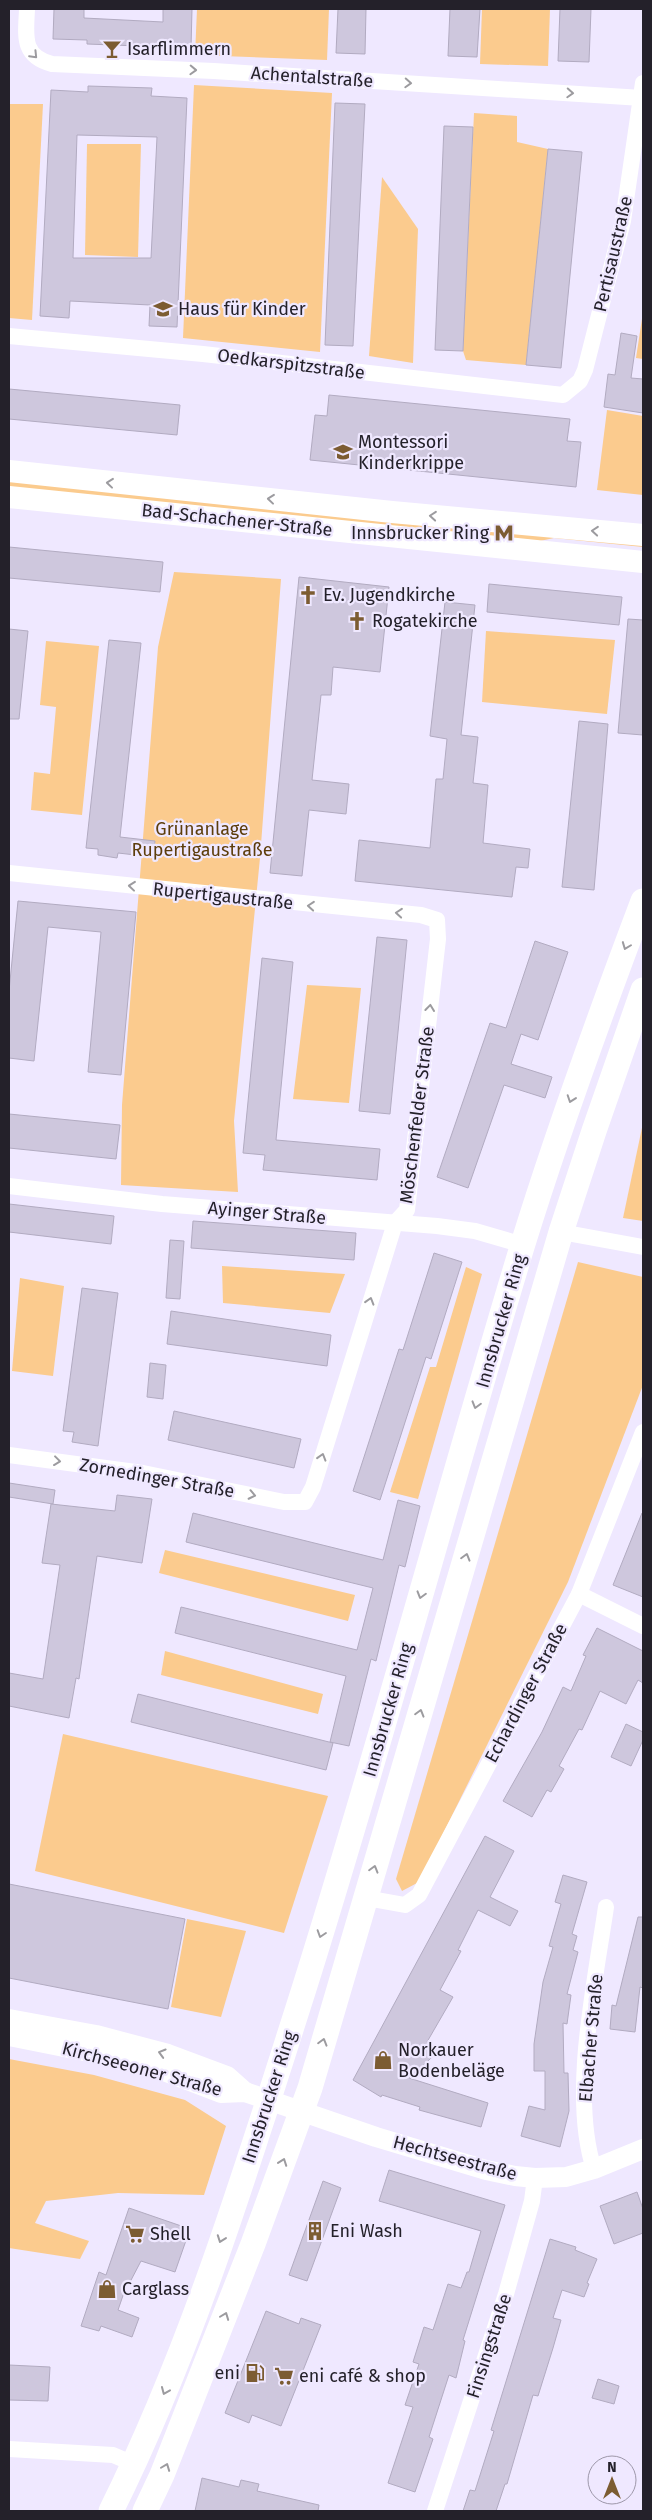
<svg xmlns="http://www.w3.org/2000/svg" width="652" height="2520" viewBox="0 0 652 2520" font-family="'Fira Sans',sans-serif">
<style>
.green{fill:#fbcb8e}
.building{fill:#cec7dd;stroke:#b2abc1;fill-rule:evenodd}
.lines{fill:none;stroke-linecap:round;stroke-linejoin:round}
.minor{stroke:#fff;stroke-width:16}
.tertiary{stroke:#fff;stroke-width:20}
.secondary{stroke:#fff;stroke-width:22}
.primary{stroke:#fff;stroke-width:25}
.oneway{stroke:#9c9b9f}
.labels{text-anchor:middle;dominant-baseline:central;stroke-width:4.5;stroke-linejoin:round;paint-order:stroke}
.poi-label{font-size:18px;fill:#24212a;stroke:#efe8ff;text-anchor:start}
.street-label{font-size:18px;fill:#24212a;stroke:#efe8ff}
.park-label{font-size:18px;fill:#5d3d0b;stroke:#efe8ff}
</style>
<rect width="100%" height="100%" fill="#efe8ff"/>
<!-- green -->
<g class="green">
<path d="M197,9h132l-2,51 -132,-5z"/>
<path d="M482,9h68l-2,57 -68,-2z"/>
<path d="M194,85l138,8 -12,259 -137,-14z"/>
<path d="M9,104h34l-11,216 -23,-2z"/>
<path d="M474,113l43,3v26l31,7 -22,216 -60,-5 -3,-9z"/>
<path d="M87,144h54l-3,113 -53,-2z"/>
<path d="M382,177l36,52 -5,134 -44,-7z"/>
<path d="M643,312v47l-7,-1z"/>
<path d="M607,410l36,6v79l-46,-5z"/>
<path d="M9,478l634,66v3l-89,-9 -14,3 -531,-53z"/>
<path d="M174,572l107,7 -21,279 -26,263 4,71 -117,-7 1,-80 36,-458z"/>
<path d="M486,631l129,9 -8,74 -125,-12z"/>
<path d="M46,641l53,5 -17,169 -51,-5 3,-38 16,2 6,-67 -16,-2z"/>
<path d="M307,985l54,3 -12,115 -56,-4z"/>
<path d="M643,1123v98l-20,-3z"/>
<path d="M578,1262l65,15v108l-75,197 -149,300 -17,9 -6,-12z"/>
<path d="M222,1266l123,8 -15,39 -107,-10z"/>
<path d="M466,1267l16,7 -64,225 -28,-7 40,-125h6z"/>
<path d="M20,1278l44,8 -11,90 -41,-5z"/>
<path d="M165,1550l190,45 -7,26 -189,-48z"/>
<path d="M165,1651l158,43 -5,20 -157,-39z"/>
<path d="M63,1734l265,62 -44,137 -249,-62z"/>
<path d="M187,1919l59,12 -25,86 -50,-10z"/>
<path d="M9,2059l85,16 91,25 41,26 -22,69 -86,-2 -72,8 -11,22 54,18 -9,18 -71,-11z"/>
</g>
<!-- building -->
<g class="building">
<path d="M54,9h30v9l79,4v-13h29l-1,39 -104,-4v-4l-34,-1z"/>
<path d="M338,9h28l-1,45 -29,-1z"/>
<path d="M450,9h30l-3,48 -29,-1z"/>
<path d="M560,9h31l-2,53 -31,-1z"/>
<path d="M88,86l64,2 -1,8 36,2 -10,229 -28,-1 1,-21 -80,-4 -1,17 -29,-2 11,-226 37,2zM77,135l80,2 -6,121h-78z"/>
<path d="M335,103l30,1 -12,242 -28,-1z"/>
<path d="M444,126l29,1 -10,224 -28,-1z"/>
<path d="M548,149l34,3 -21,216 -35,-3z"/>
<path d="M621,333l16,3 -6,42 12,1v34l-39,-6 4,-33 7,1z"/>
<path d="M9,389l171,16 -3,30 -168,-16z"/>
<path d="M329,395l241,24 -3,22 14,1 -5,45 -266,-27 5,-45 12,1z"/>
<path d="M9,547l154,15 -3,30 -151,-14z"/>
<path d="M299,577l90,10 -9,85 -47,-5 -2,28h-10l-9,85 37,4 -3,30 -37,-4 -7,66 -32,-3z"/>
<path d="M489,584l133,13 -3,28 -132,-13z"/>
<path d="M445,602l30,3 -14,130 17,2 -5,46 15,2 -5,58 47,6 -2,19 -12,-1 -4,30 -157,-16 4,-41 71,8 6,-69h7l4,-40 -17,-3z"/>
<path d="M628,619l15,1v115l-25,-2z"/>
<path d="M9,629l19,2 -9,88h-10z"/>
<path d="M109,640l32,3 -21,194 35,4 -2,16 -35,-4 -1,5 -19,-3v-6l-12,-1z"/>
<path d="M579,721l29,3 -14,166 -32,-3z"/>
<path d="M18,901l118,11 -15,163 -33,-3 13,-140 -53,-5 -14,134 -25,-3v-67z"/>
<path d="M377,937l30,3 -17,174 -31,-3z"/>
<path d="M535,941l33,11 -30,88 -17,-6 -10,30 41,13 -7,21 -41,-13 -36,103 -31,-11 53,-154 16,5z"/>
<path d="M262,958l31,4 -17,178 104,9 -3,31 -114,-10 2,-15 -22,-2z"/>
<path d="M9,1114l111,11 -4,34 -107,-11z"/>
<path d="M9,1204l105,12 -3,28 -102,-12z"/>
<path d="M193,1221l163,12 -2,27 -163,-12z"/>
<path d="M170,1240l14,1 -4,58 -14,-1z"/>
<path d="M434,1253l28,9 -31,97 -5,-2 -46,143 -27,-9 46,-142 4,1z"/>
<path d="M82,1288l36,5 -20,153 -26,-4 2,-10 -11,-1z"/>
<path d="M171,1311l160,24 -4,31 -160,-22z"/>
<path d="M150,1363l16,2 -3,34 -16,-2z"/>
<path d="M174,1411l127,28 -7,29 -126,-28z"/>
<path d="M9,1483l46,7 -2,14 -44,-7z"/>
<path d="M117,1495l35,4 -10,64 -45,-7 -18,123 -3,-1 -7,40 -60,-12v-33l34,6 17,-114 -18,-2 9,-59 64,7z"/>
<path d="M398,1500l22,6 -15,61 -6,-2 -23,96 -5,-2 -22,87 -19,-4 16,-66 -171,-43 6,-26 176,43 16,-62 -187,-46 7,-29 190,47z"/>
<path d="M642,1513h1v84l-30,-12z"/>
<path d="M597,1628l46,23v32l-5,-3 -12,24 -26,-13 -18,39 -3,-1 -20,37 5,3 -13,23 -4,-2 -15,27 -29,-16 39,-69 21,-45 8,4 15,-35 -3,-1z"/>
<path d="M138,1694l195,49 -7,27 -195,-48z"/>
<path d="M626,1724l17,8v8l-12,26 -20,-9z"/>
<path d="M485,1836l29,15 -24,46 28,14 -8,15 -32,-16 -20,40 3,1 -21,39 13,7 -26,45 13,8 -31,28 79,25 -7,24 -62,-17 1,-3 -38,-12 -1,2 -28,-17z"/>
<path d="M563,1875l24,7 -15,52 5,2 -4,14 5,2 -11,42 4,1 -4,29 -4,-1 1,50h4l1,38 -9,36 -39,-11 8,-30 16,4v-39h-11v-27l9,-62 10,-35 -4,-1 12,-42 -6,-2z"/>
<path d="M9,1884l176,35 -17,90 -159,-31z"/>
<path d="M638,1917h5v71l-3,-1 -5,45 -25,-3 2,-24 4,1z"/>
<path d="M389,2170l116,35 -42,135 2,1 -9,37 -7,-3 -20,62 4,2 -18,53 -27,-9 25,-76 -8,-2 14,-41 -6,-2 11,-35 9,3 15,-46 13,4 6,-16h2l12,-41 -102,-30z"/>
<path d="M323,2181l18,7 -34,93 -18,-6z"/>
<path d="M637,2192l6,17v24l-29,11 -14,-38z"/>
<path d="M129,2208l61,21 -15,43 -34,-11 -12,23h-2l-9,26 21,8 -7,19 -31,-11 -2,5 -18,-5 18,-54 7,3z"/>
<path d="M550,2239l26,8 -1,3 22,9 -10,24 2,1 -5,13 -22,-7 -9,28 8,2 -8,28 -15,48 -5,-1 -26,89h-2l-9,27h-33l7,-21 5,1 19,-60 -3,-1z"/>
<path d="M266,2311l33,13 2,-6 20,7 -40,101 -29,-11 -3,8 -24,-10z"/>
<path d="M9,2365l41,2 -2,34 -39,-1z"/>
<path d="M598,2379l21,7 -5,18 -22,-6z"/>
<path d="M202,2478l37,9 2,-7 18,4 -2,7 62,14 -1,6h-123z"/>
</g>
<g class="lines">
<!-- minor -->
<g class="minor">
<path d="M27,9c-1,26 -6,47 25,55l162,7 428,27"/>
<path d="M9,336l194,18 360,41 17,-14 5,-11 38,-149 20,-138"/>
<path d="M9,873l412,42 16,5 1,19 -31,271 -12,13 -82,264 -8,15h-21l-141,-29 -134,-18"/>
<path d="M9,1186l153,18 275,22 38,5 48,14"/>
<path d="M561,1232l82,15"/>
<path d="M579,1594l64,32"/>
<path d="M366,1898l39,7 14,-10 160,-301 64,-162"/>
<path d="M594,2169c-24,-73 1,-186 12,-262"/>
<path d="M9,2449l104,6 21,9"/>
<path d="M435,2511l71,-217 26,-93 3,-23"/>
</g>
<!-- tertiary -->
<g class="tertiary">
<path d="M9,2019l87,16 72,19 59,22 18,16"/>
<path d="M9,2036l90,18 62,16 60,23 24,-1 131,45 110,33 29,6 20,2 31,-1 28,-8 49,-20"/>
</g>
<!-- secondary -->
<g class="secondary">
<path d="M9,471l383,41 251,23"/>
<path d="M9,497l634,65"/>
</g>
<!-- primary -->
<g class="primary">
<path d="M111,2511c82,-165 136,-344 192,-519 78,-247 144,-497 219,-745 36,-117 78,-232 121,-346"/>
<path d="M145,2511l17,-36 91,-231 57,-156 251,-856 33,-101 49,-141"/>
</g>
</g>
<!-- one-way arrows -->
<defs><path id="oneway-chevron" d="M-2-3.5L2.5 0L-2 3.5" fill="none" stroke-width="1.6" stroke-linecap="round" stroke-linejoin="round" transform="scale(1.25)"/></defs>
<g class="oneway">
<use href="#oneway-chevron" transform="translate(34 55) rotate(46)"/>
<use href="#oneway-chevron" transform="translate(193 70) rotate(2)"/>
<use href="#oneway-chevron" transform="translate(408 83) rotate(3)"/>
<use href="#oneway-chevron" transform="translate(570 93) rotate(3)"/>
<use href="#oneway-chevron" transform="translate(110 483) rotate(-174)"/>
<use href="#oneway-chevron" transform="translate(271 499) rotate(-174)"/>
<use href="#oneway-chevron" transform="translate(433 516) rotate(-175)"/>
<use href="#oneway-chevron" transform="translate(595 531) rotate(-175)"/>
<use href="#oneway-chevron" transform="translate(132 886) rotate(-174)"/>
<use href="#oneway-chevron" transform="translate(311 906) rotate(-175)"/>
<use href="#oneway-chevron" transform="translate(399 913) rotate(-175)"/>
<use href="#oneway-chevron" transform="translate(626 946) rotate(111)"/>
<use href="#oneway-chevron" transform="translate(430 1008) rotate(-83)"/>
<use href="#oneway-chevron" transform="translate(571 1099) rotate(109)"/>
<use href="#oneway-chevron" transform="translate(370 1301) rotate(-73)"/>
<use href="#oneway-chevron" transform="translate(476 1405) rotate(106)"/>
<use href="#oneway-chevron" transform="translate(322 1457) rotate(-73)"/>
<use href="#oneway-chevron" transform="translate(57 1461) rotate(7)"/>
<use href="#oneway-chevron" transform="translate(252 1495) rotate(12)"/>
<use href="#oneway-chevron" transform="translate(466 1557) rotate(-74)"/>
<use href="#oneway-chevron" transform="translate(421 1595) rotate(106)"/>
<use href="#oneway-chevron" transform="translate(420 1713) rotate(-74)"/>
<use href="#oneway-chevron" transform="translate(374 1869) rotate(-74)"/>
<use href="#oneway-chevron" transform="translate(321 1934) rotate(108)"/>
<use href="#oneway-chevron" transform="translate(323 2042) rotate(-74)"/>
<use href="#oneway-chevron" transform="translate(162 2053) rotate(-164)"/>
<use href="#oneway-chevron" transform="translate(283 2162) rotate(-70)"/>
<use href="#oneway-chevron" transform="translate(221 2239) rotate(110)"/>
<use href="#oneway-chevron" transform="translate(225 2316) rotate(-69)"/>
<use href="#oneway-chevron" transform="translate(165 2391) rotate(113)"/>
<use href="#oneway-chevron" transform="translate(166 2467) rotate(-69)"/>
</g>
<!-- icons -->
<defs>
<g id="bar-bare" transform="scale(1.5)"><path d="M-6-5H6L.8 .8V4.5H3.5V6h-7V4.5H-.8V.8Z" fill="#7c5c32" stroke="#efe8ff" stroke-width="2.5" paint-order="stroke"/></g>
<g id="school-bare" transform="scale(1.5)"><path d="M0-5L7-2L0 1L-7-2ZM-4 1L0 2.5L4 1V4Q0 6-4 4Z" fill="#7c5c32" stroke="#efe8ff" stroke-width="2.5" paint-order="stroke"/></g>
<g id="metro-bare" transform="scale(1.5)"><path d="M-5.5 5V-5H-3L0 0L3-5H5.5V5H3V-.5L0 4L-3-.5V5Z" fill="#7c5c32" stroke="#efe8ff" stroke-width="2.5" paint-order="stroke"/></g>
<g id="church-bare" transform="scale(1.5)"><path d="M-1.2-6h2.4v3.5h3.3v2.4h-3.3V6h-2.4V-.1h-3.3v-2.4h3.3Z" fill="#7c5c32" stroke="#efe8ff" stroke-width="2.5" paint-order="stroke"/></g>
<g id="shop-bare" transform="scale(1.5)"><path d="M-5-2.5h2.3a2.7 3.5 0 0 1 5.4 0H5L5.5 6h-11ZM-1.5-2.5h3a1.5 2.3 0 0 0-3 0Z" fill="#7c5c32" stroke="#efe8ff" stroke-width="2.5" paint-order="stroke"/></g>
<g id="building-bare" transform="scale(1.5)"><path d="M-4-6H4V6H1V3H-1V6H-4ZM-2.5-4.3h1.7v1.8h-1.7ZM.8-4.3h1.7v1.8H.8ZM-2.5-1h1.7V.8h-1.7ZM.8-1h1.7V.8H.8Z" fill="#7c5c32" stroke="#efe8ff" stroke-width="2.5" paint-order="stroke"/></g>
<g id="supermarket-bare" transform="scale(1.5)"><path d="M-6-5.5h2.5l.6 2H6L4.5 2H-2.5L-4.4-4H-6ZM-1.5 3.2a1.3 1.3 0 1 0 .1 0ZM3 3.2a1.3 1.3 0 1 0 .1 0Z" fill="#7c5c32" stroke="#efe8ff" stroke-width="2.5" paint-order="stroke"/></g>
<g id="fuel-bare" transform="scale(1.5)"><path d="M-5.5-6h7V0h2V4h1.3V-2.5L3-4.5l.8-.8L6-3V5H2.5V1h-1V6h-7ZM-4.2-4.7v3.2H.2V-4.7Z" fill="#7c5c32" stroke="#efe8ff" stroke-width="2.5" paint-order="stroke"/></g>
</defs>
<g fill-rule="evenodd">
<use href="#bar-bare" x="112" y="49"/>
<use href="#school-bare" x="163" y="309"/>
<use href="#school-bare" x="343" y="452"/>
<use href="#metro-bare" x="504" y="533"/>
<use href="#church-bare" x="308" y="595"/>
<use href="#church-bare" x="357" y="621"/>
<use href="#shop-bare" x="383" y="2060"/>
<use href="#building-bare" x="315" y="2231"/>
<use href="#supermarket-bare" x="135" y="2234"/>
<use href="#shop-bare" x="107" y="2289"/>
<use href="#fuel-bare" x="255" y="2373"/>
<use href="#supermarket-bare" x="284" y="2376"/>
</g>
<g class="labels">
<!-- poi labels -->
<g class="poi-label">
<text x="127" y="49">Isarflimmern</text>
<text x="178" y="309">Haus für Kinder</text>
<text x="358" y="442">Montessori<tspan x="358" dy="21">Kinderkrippe</tspan></text>
<text x="489" y="533" text-anchor="end">Innsbrucker Ring</text>
<text x="323" y="595">Ev. Jugendkirche</text>
<text x="372" y="621">Rogatekirche</text>
<text x="398" y="2050">Norkauer<tspan x="398" dy="21">Bodenbeläge</tspan></text>
<text x="330" y="2231">Eni Wash</text>
<text x="150" y="2234">Shell</text>
<text x="122" y="2289">Carglass</text>
<text x="240" y="2373" text-anchor="end">eni</text>
<text x="299" y="2376">eni café &amp; shop</text>
</g>
<!-- street labels -->
<g class="street-label">
<text transform="translate(312 77) rotate(4)">Achentalstraße</text>
<text transform="translate(613 254) rotate(-77)">Pertisaustraße</text>
<text transform="translate(291 364) rotate(7)">Oedkarspitzstraße</text>
<text transform="translate(237 520) rotate(6)">Bad-Schachener-Straße</text>
<text transform="translate(223 896) rotate(6)">Rupertigaustraße</text>
<text transform="translate(417 1115) rotate(-83)">Möschenfelder Straße</text>
<text transform="translate(267 1213) rotate(5)">Ayinger Straße</text>
<text transform="translate(501 1321) rotate(-74)">Innsbrucker Ring</text>
<text transform="translate(157 1478) rotate(10)">Zornedinger Straße</text>
<text transform="translate(526 1693) rotate(-62)">Echardinger Straße</text>
<text transform="translate(388 1710) rotate(-74)">Innsbrucker Ring</text>
<text transform="translate(591 2038) rotate(-85)">Elbacher Straße</text>
<text transform="translate(142 2069) rotate(15)">Kirchseeoner Straße</text>
<text transform="translate(269 2097) rotate(-72)">Innsbrucker Ring</text>
<text transform="translate(455 2158) rotate(15)">Hechtseestraße</text>
<text transform="translate(489 2346) rotate(-72)">Finsingstraße</text>
</g>
<!-- park labels -->
<g class="park-label">
<text x="202" y="829">Grünanlage<tspan x="202" dy="21">Rupertigaustraße</tspan></text>
</g>
</g>
<!-- border -->
<rect width="652" height="2520" fill="none" stroke="#24212a" stroke-width="20"/>
<!-- north arrow -->
<g transform="translate(612 2480)"><circle r="24" fill="#efe8ff" stroke="#9e98aa"/>
<path d="M0-4L9 19L0 12L-9 19Z" fill="#7c5c32"/>
<text y="-8" font-size="14" font-weight="bold" text-anchor="middle" fill="#24212a">N</text>
</g>
</svg>
